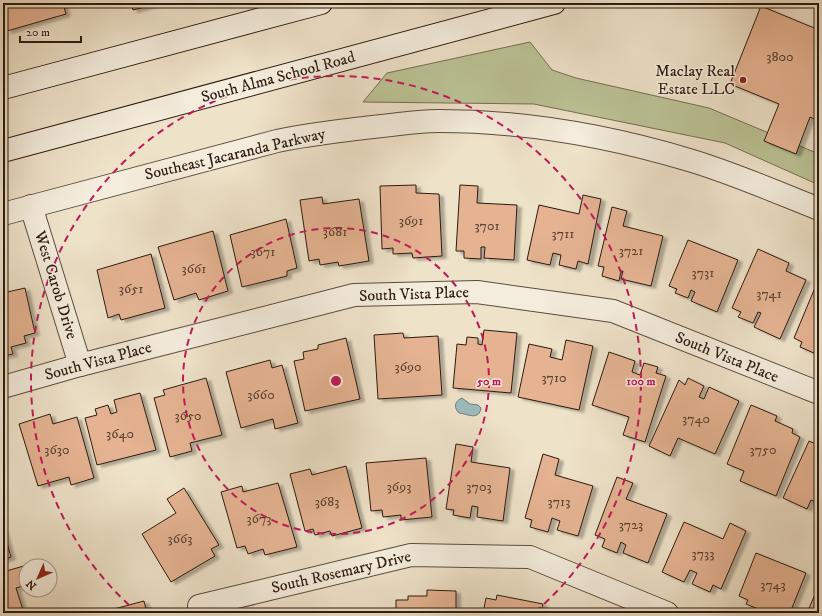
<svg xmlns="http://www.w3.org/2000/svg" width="822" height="616" viewBox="0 0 822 616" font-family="'IM FELL DW Pica',serif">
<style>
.green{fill:#bbc295;stroke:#746e52}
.water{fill:#9bbcbe;stroke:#6f7b78}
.building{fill:#e5b392;stroke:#2c1a10;filter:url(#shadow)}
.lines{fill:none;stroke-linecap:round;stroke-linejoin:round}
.minor-casing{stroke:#5c4c3e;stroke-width:24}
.tertiary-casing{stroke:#5c4c3e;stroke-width:24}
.secondary-casing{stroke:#2c1a10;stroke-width:24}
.minor{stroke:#f4ecdc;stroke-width:22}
.tertiary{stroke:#f4ecdc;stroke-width:22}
.secondary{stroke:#f4ecdc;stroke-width:22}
.ring{fill:none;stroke:#c2185b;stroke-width:2;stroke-dasharray:7 5}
.poi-dot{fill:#8f2418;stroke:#f4ecdc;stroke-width:1.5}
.labels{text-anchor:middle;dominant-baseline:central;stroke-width:3;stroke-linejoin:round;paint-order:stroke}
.number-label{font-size:14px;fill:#5a4030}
.poi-label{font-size:16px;fill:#2c1a10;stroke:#f4ecdc;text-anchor:end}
.street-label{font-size:16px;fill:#2c1a10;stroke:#f4ecdc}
.centre{fill:#c2185b;stroke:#f4ecdc;stroke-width:2}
.ring-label{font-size:12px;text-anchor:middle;font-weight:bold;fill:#c2185b;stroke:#f4ecdc;stroke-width:3;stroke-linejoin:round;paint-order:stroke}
</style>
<defs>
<filter id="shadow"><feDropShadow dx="4.5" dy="2.5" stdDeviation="1" flood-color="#0004"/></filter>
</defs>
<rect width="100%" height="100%" fill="#eee2c9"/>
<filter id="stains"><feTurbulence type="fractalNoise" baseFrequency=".005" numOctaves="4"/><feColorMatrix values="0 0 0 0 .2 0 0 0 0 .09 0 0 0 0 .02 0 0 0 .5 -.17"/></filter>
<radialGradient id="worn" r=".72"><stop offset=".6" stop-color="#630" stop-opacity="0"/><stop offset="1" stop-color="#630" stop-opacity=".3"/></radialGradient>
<!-- green -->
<path class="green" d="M530,42l22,28 24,8 133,30 110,46v31l-94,-42 -191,-39 -171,-2 24,-29z"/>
<!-- water -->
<path class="water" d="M462,398l8,6 8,1 3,3c-2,13 -13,6 -22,5 -6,-6 -4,-12 3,-15z"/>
<!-- building -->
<g class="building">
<path d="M3,3h60l3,11 -59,17 -4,-14z"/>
<path d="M131,3h29l-27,7z"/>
<path d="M761,6l58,24v91l-9,-4 -14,37 -32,-13 15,-37 -49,-20z"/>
<path d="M416,185v8l23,1 3,62 -29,2 -1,-5 -19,1v-6l-11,1 -2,-63z"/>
<path d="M460,185l18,1 -1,17 40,2 -3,55 -30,-2 1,-11h-4v12l-17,-1v-7h-8z"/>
<path d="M583,195l18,4 -13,65 -10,-3 -2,8 -17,-4 2,-10 -8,-2 -3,12 -23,-5 12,-55 40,9z"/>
<path d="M322,197l1,7 36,-5 10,62 -30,5 -1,-4 -18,3 -1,-6 -10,2 -9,-61z"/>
<path d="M612,207l15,4 -4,15 40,10 -12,50 -30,-7 2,-8h-2l-2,10 -17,-5 2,-9 -6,-1z"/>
<path d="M286,219l11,49 -10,3v5l-45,11 -12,-52z"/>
<path d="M213,231l15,60 -29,9 -3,-7 -22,7 -16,-53z"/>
<path d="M688,240l50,20 -21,52 -26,-11 4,-9 -4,-2 -3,8 -13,-5 2,-4 -8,-3z"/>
<path d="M758,249l31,14 -3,8 20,9 -26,59 -26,-12 7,-14 -3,-1 -5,11 -15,-6 3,-5 -9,-4z"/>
<path d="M151,254l14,54 -44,12 -2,-6 -11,4 -11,-48z"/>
<path d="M819,278v64l-5,11 -14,-6 2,-5 -8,-4z"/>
<path d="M25,288l10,45 -11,3 2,7 -15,4 2,7 -10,2v-63z"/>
<path d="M484,330l33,3 -6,60 -58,-5 4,-44 9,1 1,-8 11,1v6l4,1z"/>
<path d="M403,333l1,5 34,-2 4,59 -64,4 -4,-64z"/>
<path d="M346,338l14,61 -55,12 -11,-50 10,-2 -1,-7 15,-3v-4z"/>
<path d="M566,340l27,6 -14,64 -61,-13 11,-53 23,5 -2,8 12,3z"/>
<path d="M609,352l26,9 -3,11 8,3 4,-12 14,4 -2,6 10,3 -21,66 -22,-7 6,-18 -37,-12z"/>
<path d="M270,360l2,8 10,-3 16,58 -23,6 -2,-10 -32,9 -15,-56z"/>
<path d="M206,378l16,57 -32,8 2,8 -22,6 -16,-59 11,-3 -2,-5z"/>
<path d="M688,378l16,8 -5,11 5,2 5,-12 30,14 -24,53 -37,-16 -8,18 -21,-10 30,-66 6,5z"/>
<path d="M140,393l16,57 -59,15 -12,-47 12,-3 -2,-6 13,-4 3,9 6,-2 -3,-12z"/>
<path d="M751,405l26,11 -2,5 18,8 -1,4 8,4 -24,59 -36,-15 4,-10 -17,-7z"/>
<path d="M50,414l3,10 24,-7 17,61 -23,7 -2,-8 -31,9 -19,-62z"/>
<path d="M809,441l9,4 1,-1v60l-8,-4 -4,9 -24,-11z"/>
<path d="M456,444l17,3 -2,15 39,6 -7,53 -26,-4 1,-10 -6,-1 -2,12 -17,-3 1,-5 -8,-1z"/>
<path d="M543,454l16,5 -4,16 38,11 -15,50 -21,-6 3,-9 -8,-3 -4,14 -18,-5 2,-7 -7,-2z"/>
<path d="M426,458l6,59 -31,3v-5l-18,2 -1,-7 -11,1 -5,-48z"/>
<path d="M346,466l16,62 -30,8 -2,-5 -15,4 -2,-6 -8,2 -15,-57 20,-5 2,6z"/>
<path d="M617,477l16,6 -7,16 41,15 -19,49 -25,-10 3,-8 -5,-3 -4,11 -15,-6 3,-8 -10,-4z"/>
<path d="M278,483l19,64 -32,8 -2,-6 -15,5 -3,-8 -8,2 -16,-56 21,-6 1,6z"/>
<path d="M184,488l35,57 -8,4 4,7 -44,26 -29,-48 34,-21 -9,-14z"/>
<path d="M684,522l39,17 7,-16 16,8 -25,58 -8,-4 -3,7 -18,-8 5,-11 -7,-3 -6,12 -22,-10z"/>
<path d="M3,529l8,28 -8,3z"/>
<path d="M756,553l50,20 -16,40h-34l2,-4 -12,-5 2,-4 -9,-4z"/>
<path d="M27,565l-1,20 -10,3 8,25h-21v-41z"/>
<path d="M819,585v28h-12z"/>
<path d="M427,590l29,1v22h-60v-13h12v-4h19z"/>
<path d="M497,595l46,9 -2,9h-58l3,-15 10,2z"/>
<path d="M144,601l2,8 5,-1 2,5h-54z"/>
</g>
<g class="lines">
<!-- minor casing -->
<g class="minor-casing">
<g id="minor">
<path d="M31,206l49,159"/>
<path d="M3,387l77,-22 274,-70 123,-3 136,19 206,82"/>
<path d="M201,613l-2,-7 212,-51 119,2 137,56"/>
</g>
</g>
<!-- tertiary casing -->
<g class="tertiary-casing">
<path id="tertiary" d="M3,214l274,-73c38,-8 76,-12 114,-16 16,-2 32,-4 48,-4 84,0 170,15 250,39 44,13 87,32 130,49"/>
</g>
<!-- secondary casing -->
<g class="secondary-casing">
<g id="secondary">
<path d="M3,88l318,-85"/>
<path d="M3,151l551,-148"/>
</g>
</g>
<!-- minor -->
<use href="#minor" class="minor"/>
<!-- tertiary -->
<use href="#tertiary" class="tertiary"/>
<!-- secondary -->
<use href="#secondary" class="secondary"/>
</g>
<!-- distance rings -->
<g class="ring">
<circle cx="336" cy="381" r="153"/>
<path d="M138 613A305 305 0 1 1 534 613"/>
</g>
<!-- markers -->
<circle class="poi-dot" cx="743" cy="80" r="4"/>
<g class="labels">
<!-- number labels -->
<g class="number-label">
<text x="780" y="57">3800</text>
<text x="411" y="221">3691</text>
<text x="487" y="226">3701</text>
<text x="335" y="232">3681</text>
<text x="563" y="234">3711</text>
<text x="631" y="251">3721</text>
<text x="263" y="252">3671</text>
<text x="194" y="269">3661</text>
<text x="703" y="273">3731</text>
<text x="131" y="289">3651</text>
<text x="769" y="294">3741</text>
<text x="408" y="367">3690</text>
<text x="554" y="378">3710</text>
<text x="261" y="395">3660</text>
<text x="188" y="416">3650</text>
<text x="696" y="419">3740</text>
<text x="120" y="434">3640</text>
<text x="57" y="450">3630</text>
<text x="763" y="450">3750</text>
<text x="399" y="487">3693</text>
<text x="479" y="487">3703</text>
<text x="327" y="502">3683</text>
<text x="559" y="502">3713</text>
<text x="259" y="519">3673</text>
<text x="631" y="525">3723</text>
<text x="180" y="539">3663</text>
<text x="703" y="554">3733</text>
<text x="773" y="585">3743</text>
</g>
<!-- poi labels -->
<g class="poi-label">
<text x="735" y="71">Maclay Real<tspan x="735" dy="18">Estate LLC</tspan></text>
</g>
<!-- street labels -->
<g class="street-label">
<text transform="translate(278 77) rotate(-15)">South Alma School Road</text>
<text transform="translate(235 154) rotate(-13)">Southeast Jacaranda Parkway</text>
<text transform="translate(56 285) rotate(73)">West Carob Drive</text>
<text transform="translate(414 294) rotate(-2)">South Vista Place</text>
<text transform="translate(727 357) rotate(22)">South Vista Place</text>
<text transform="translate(98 361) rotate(-15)">South Vista Place</text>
<text transform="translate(341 572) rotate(-13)">South Rosemary Drive</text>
</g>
</g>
<circle cx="336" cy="381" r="6" class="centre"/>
<g class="ring-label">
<text x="489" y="385">50 m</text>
<text x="641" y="385">100 m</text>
</g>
<!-- margin -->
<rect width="822" height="616" fill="none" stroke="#eee2c9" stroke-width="16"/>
<rect x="4" y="4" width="814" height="608" fill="none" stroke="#2c1a10" stroke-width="2"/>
<rect x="8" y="8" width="806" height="600" fill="none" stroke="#2c1a10"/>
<!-- north arrow -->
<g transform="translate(38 578) rotate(225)"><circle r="19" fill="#f4ecdc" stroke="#a4988a"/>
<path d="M0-3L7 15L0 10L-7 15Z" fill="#8f2418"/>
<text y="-6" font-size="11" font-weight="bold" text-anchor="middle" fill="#2c1a10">N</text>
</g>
<!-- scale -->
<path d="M20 36v6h61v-6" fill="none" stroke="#2c1a10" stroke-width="2"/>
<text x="26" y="36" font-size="12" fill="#2c1a10" stroke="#f4ecdc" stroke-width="3" paint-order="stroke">20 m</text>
<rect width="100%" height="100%" filter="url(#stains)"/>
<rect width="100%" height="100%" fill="url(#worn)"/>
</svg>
